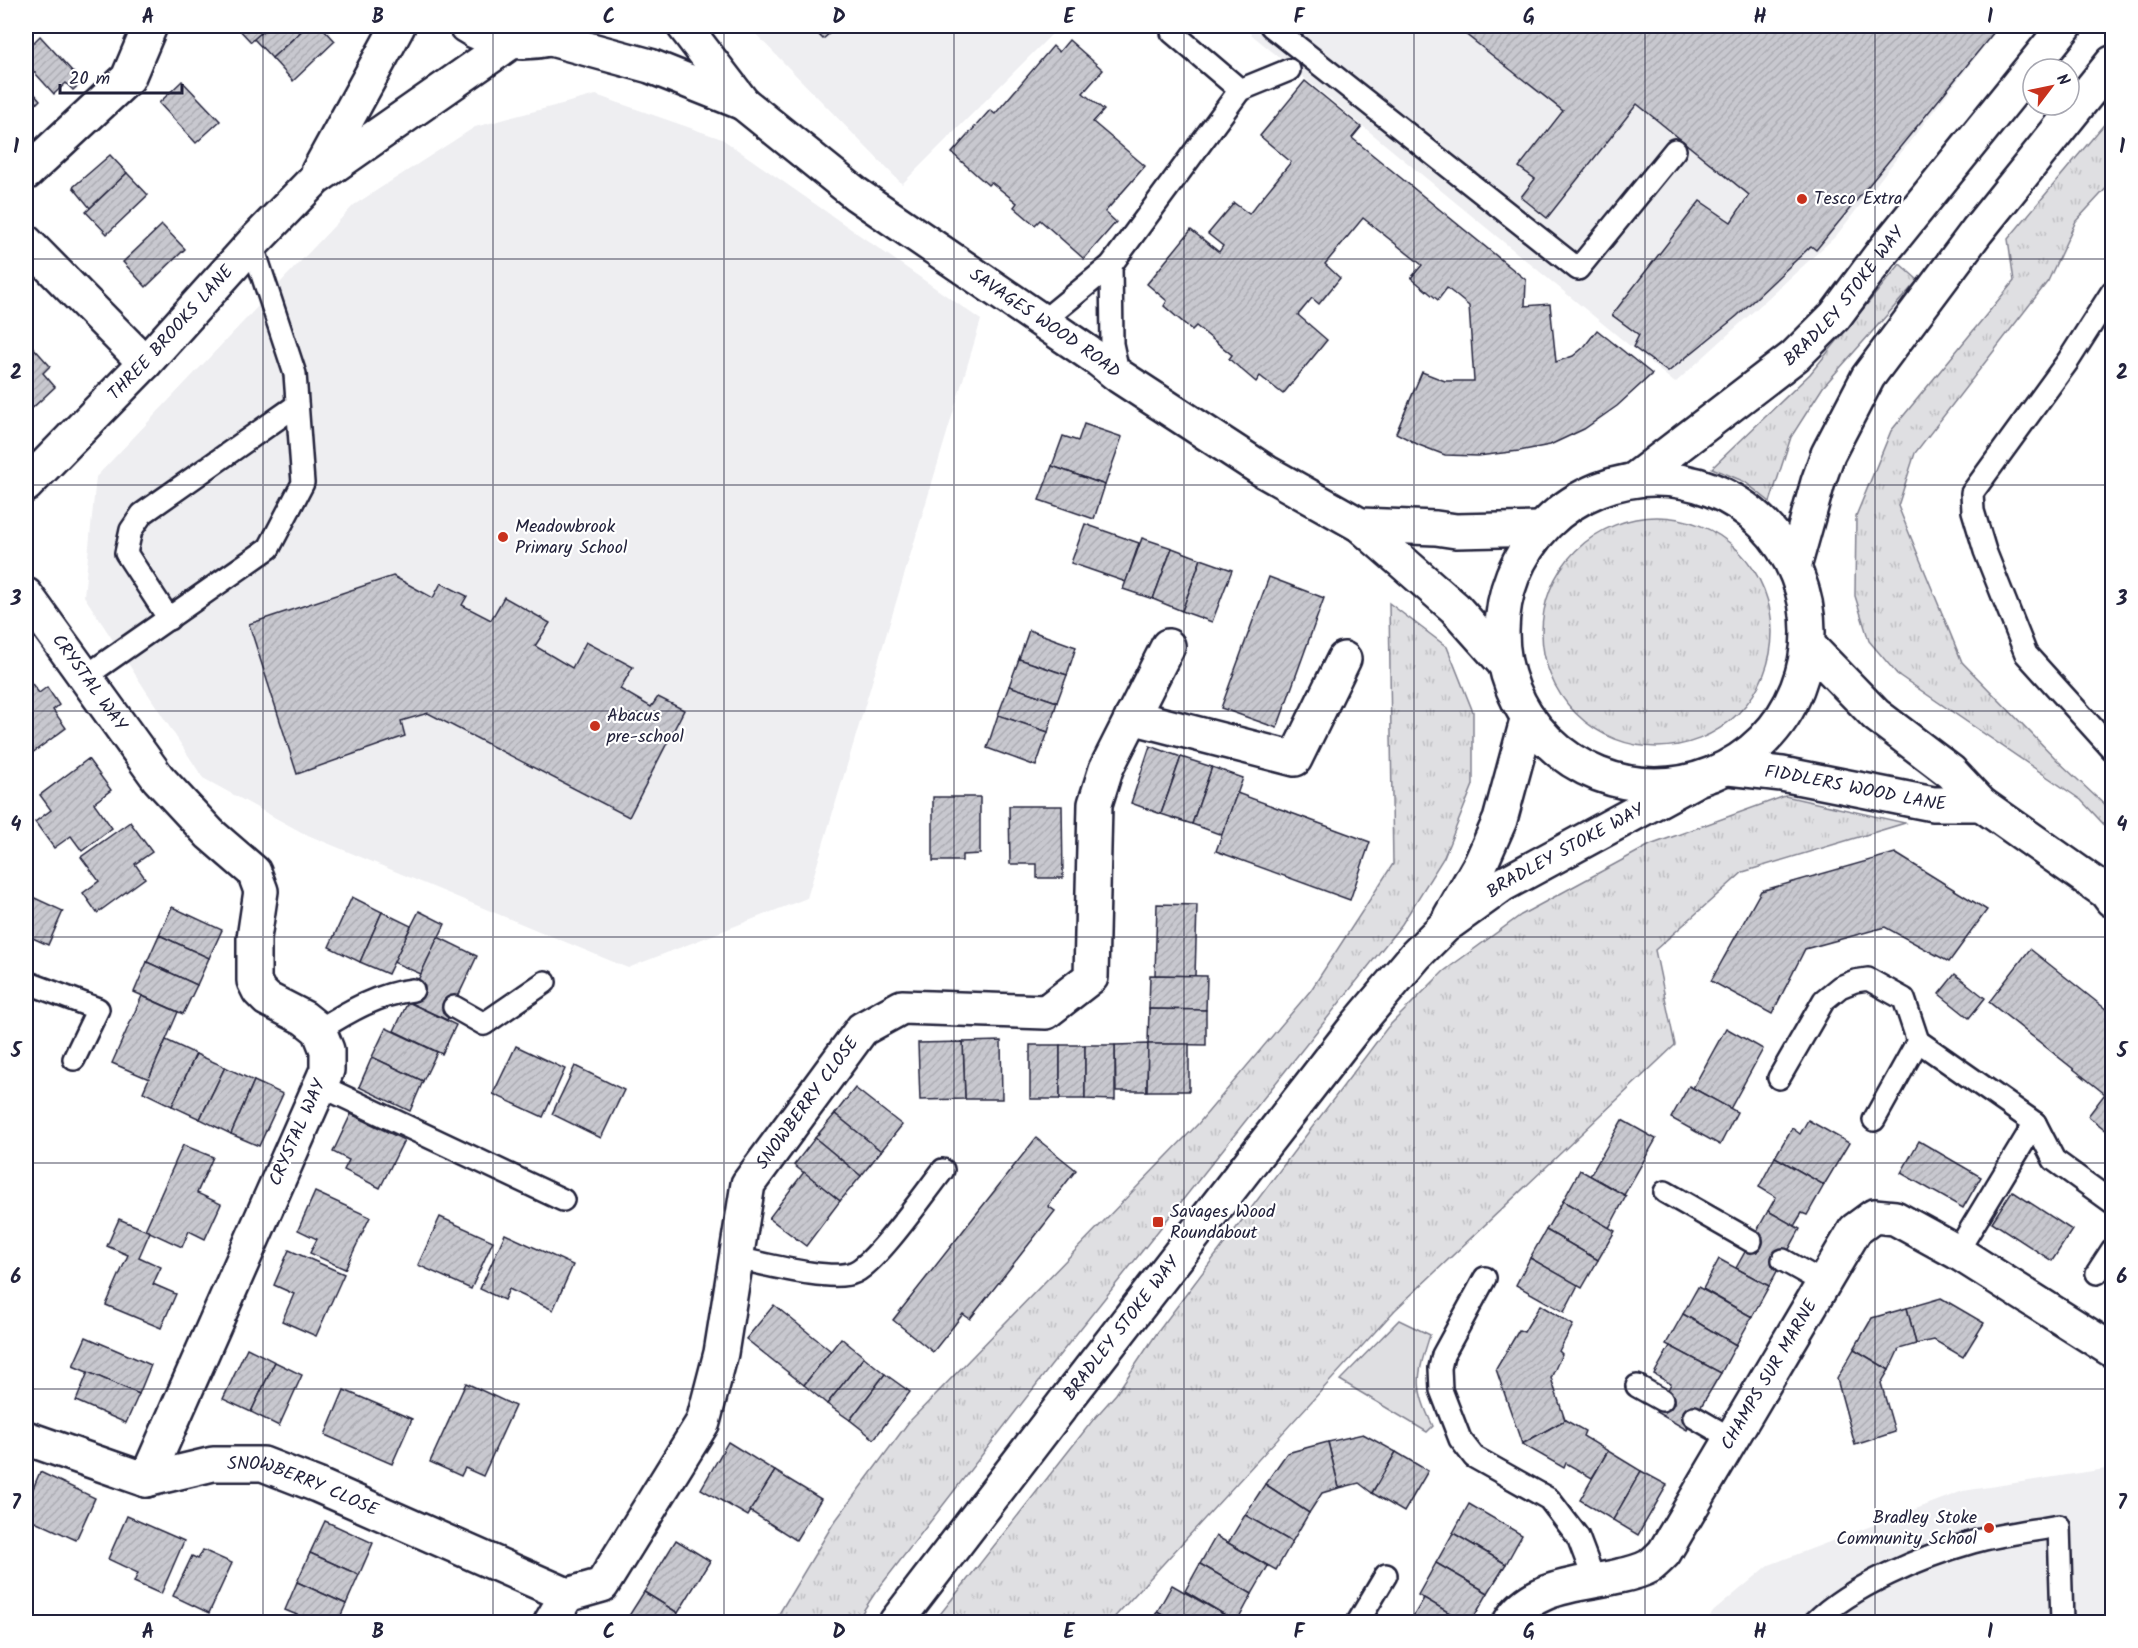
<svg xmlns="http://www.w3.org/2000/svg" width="2138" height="1648" viewBox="0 0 2138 1648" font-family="Kalam,sans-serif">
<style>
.built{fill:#eeeef1}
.grass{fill:url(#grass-tufts);stroke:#80808e;stroke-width:1.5}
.park{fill:#dfdfe2;stroke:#80808e;stroke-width:1.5}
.building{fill:url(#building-hatch);stroke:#22223b;stroke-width:1.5}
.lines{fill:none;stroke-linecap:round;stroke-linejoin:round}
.service-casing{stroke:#22223b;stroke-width:26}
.minor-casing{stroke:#22223b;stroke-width:38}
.tertiary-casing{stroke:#22223b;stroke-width:38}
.service{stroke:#fff;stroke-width:21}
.minor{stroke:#fff;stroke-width:33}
.tertiary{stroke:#fff;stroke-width:33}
.grid{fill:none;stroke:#22223b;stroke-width:1.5;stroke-opacity:0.55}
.poi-dot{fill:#c8321e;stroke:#fff;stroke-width:2}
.labels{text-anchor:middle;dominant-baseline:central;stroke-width:4.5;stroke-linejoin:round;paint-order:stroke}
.poi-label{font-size:18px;fill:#22223b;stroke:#fff;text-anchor:start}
.street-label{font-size:18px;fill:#22223b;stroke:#fff}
.neatline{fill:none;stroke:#22223b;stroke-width:2}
.grid-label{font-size:20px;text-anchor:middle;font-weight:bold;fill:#22223b}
</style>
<defs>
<pattern id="grass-tufts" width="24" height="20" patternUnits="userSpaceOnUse" patternTransform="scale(1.5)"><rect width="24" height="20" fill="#dfdfe2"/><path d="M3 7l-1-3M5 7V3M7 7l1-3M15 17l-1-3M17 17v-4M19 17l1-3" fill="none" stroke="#bfbfc3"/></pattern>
<pattern id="building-hatch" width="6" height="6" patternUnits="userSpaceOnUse" patternTransform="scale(1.5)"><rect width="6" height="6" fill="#c8c8cf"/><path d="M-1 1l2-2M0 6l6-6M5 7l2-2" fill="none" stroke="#acacb3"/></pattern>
</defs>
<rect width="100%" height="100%" fill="#fff"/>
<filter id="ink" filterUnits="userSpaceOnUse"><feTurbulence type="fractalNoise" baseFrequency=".0167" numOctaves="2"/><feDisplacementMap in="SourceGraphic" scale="12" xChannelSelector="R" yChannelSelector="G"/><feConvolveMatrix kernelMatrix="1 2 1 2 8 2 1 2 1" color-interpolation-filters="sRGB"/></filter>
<g filter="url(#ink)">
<!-- built -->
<g class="built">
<path d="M748,26h312l-158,158z"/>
<path d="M1241,26h759l-164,210 -161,147z"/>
<path d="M596,95l126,44 259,181 -174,578 -179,70 -325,-135 -100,-55 -119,-182 12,-119 258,-272 121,-78z"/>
<path d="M2112,1468v154h-407l9,-11 55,-46 194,-74z"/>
</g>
<!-- grass -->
<g class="grass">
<path d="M2112,115v67l-36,39 -28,60 -133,172 -17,53 64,156 97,100 53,50v21l-31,-33 -184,-126 -28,-33 -14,-45 1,-80 35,-85 123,-150 -6,-42z"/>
<path d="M1900,264l18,16 -95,107 -32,50 -21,65 -25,-20 -33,-14 98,-94z"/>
<circle cx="1657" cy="632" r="115"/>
<path d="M1389,603l58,44 26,65v73l-29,72 -42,67 -352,443 -175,226 -19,29h-82l59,-98 75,-101 290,-299 113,-134 82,-126z"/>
<path d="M1785,796l120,27 -162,49 -88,78 20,95 -280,265 -285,312h-176l159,-202 23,-26 41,-61 230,-305 57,-57 77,-56 129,-70z"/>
</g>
<!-- park -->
<path class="park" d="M1399,1320l31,15c-13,41 -17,52 3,91l-6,6 -87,-52z"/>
<!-- building -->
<g class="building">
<path d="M236,26h33l-18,16z"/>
<path d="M269,26h38l-35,32 -18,-19z"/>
<path d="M307,26h14l14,15 -42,40 -21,-23z"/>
<path d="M789,26h49l-15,13 -11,-11 -20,1z"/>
<path d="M1455,26h544l-183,224 -5,-4 -74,70 -69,56 -35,-25 6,-12 -27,-20 88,-114 31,21 18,-27 -112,-91 -90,114 -26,-21 14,-18 -16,-12 44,-56z"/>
<path d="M40,36l42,46 -9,8 -7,-7 -12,11 -28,-31v-13z"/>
<path d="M1069,40l34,30 -20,23 21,17 -11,12 52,44 -40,46 11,10 -32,37 -44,-39 -5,5 -21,-18 3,-4 -26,-21 -3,3 -36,-32 38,-43 5,4 58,-68 6,6z"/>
<path d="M182,81l38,40 -24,22 -37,-40z"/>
<path d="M1305,81l56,46 -9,11 174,142 -1,26 25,-2 6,58 17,-6 11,-9 13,-17 55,44 -35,32 -33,23 -34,16 -31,6 -41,5 -33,-1 -26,-10 -23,-12 26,-61 23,9h29l-5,-75 -22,-18 -9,12 -27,-22 11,-13 -59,-47 -38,46 15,14 -21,26 -7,-6 -14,17 29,25 -44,54 -23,-18 -4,6 -27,-23 3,-4 -36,-29 -4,4 -28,-24 3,-5 -20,-17 44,-54 28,22 4,-6 -15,-12 26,-31 15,11 42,-52 -31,-26z"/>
<path d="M26,84l14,16 -14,14z"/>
<path d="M110,155l17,18 -37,35 -17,-21z"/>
<path d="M127,173l21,22 -41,39 -21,-22z"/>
<path d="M162,225l23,24 -39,38 -23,-25z"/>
<path d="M31,345l19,21 -7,7 12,14 -29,27v-64z"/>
<path d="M1084,424l38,13 -17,48 -53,-19 11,-30 15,5z"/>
<path d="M1052,466l53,19 -11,34 -55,-19z"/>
<path d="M1085,524l54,19 -13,39 -55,-19z"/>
<path d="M1142,538l30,10 -19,51 -30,-10z"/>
<path d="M1172,548l29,11 -19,52 -29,-12z"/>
<path d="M1201,559l31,11 -20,52 -30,-11z"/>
<path d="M393,576l40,22 8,-15 26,13 -5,9 29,15 13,-23 46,26 -15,23 37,22 14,-26 47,25 -13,22 31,18 7,-10 26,13 -55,107 -201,-104 -27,8 4,15 -108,38 -48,-150z"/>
<path d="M1269,577l55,21 -47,130 -56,-20z"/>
<path d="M1029,630l47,17 -9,28 -48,-16z"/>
<path d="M1019,659l48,16 -10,27 -48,-16z"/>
<path d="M26,676l13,17 8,-6 12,18 -6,5 13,18 -38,28 -2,-3z"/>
<path d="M1009,686l48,16 -9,30 -50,-17z"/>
<path d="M998,715l50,17 -12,34 -49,-18z"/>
<path d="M1150,746l31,11 -20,57 -30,-11z"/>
<path d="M1181,757l31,10 -20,57 -31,-10z"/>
<path d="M88,759l23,31 -17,13 18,25 -30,23 -11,-15 -17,12 -19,-26 16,-12 -11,-15z"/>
<path d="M1212,767l31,11 -21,57 -30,-11z"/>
<path d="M1237,793l133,49 -20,58 -134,-49z"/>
<path d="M933,797h47v57l-18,1v6h-29z"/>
<path d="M1009,806h53l1,72h-26v-14h-27z"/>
<path d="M130,822l22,30 -17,12 10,14 -48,35 -14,-20 16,-12 -18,-24z"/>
<path d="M1895,853l92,57 -38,52 -64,-35 -80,22 -33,65 -61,-33 50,-90z"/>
<path d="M26,894l37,17 -15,34 -22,-10z"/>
<path d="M352,897l30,15 -22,50 -31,-15z"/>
<path d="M1157,904l40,1 -2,71 -40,-1z"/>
<path d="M172,907l50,23 -13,28 -50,-23z"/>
<path d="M419,911l26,13 -24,50 -28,-12z"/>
<path d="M382,912l29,14 -23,48 -28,-12z"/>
<path d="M159,935l50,23 -12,27 -50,-23z"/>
<path d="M438,937l39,19 -30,64 -39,-18z"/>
<path d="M2030,949l82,65v71l-7,9 -116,-92z"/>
<path d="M147,962l50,23 -14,29 -49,-22z"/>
<path d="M1955,974l30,24 -16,20 -30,-24z"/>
<path d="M1150,975l57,1 -1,34 -57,-1z"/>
<path d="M142,996l36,16 -29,67 -37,-16z"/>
<path d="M408,1002l48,23 -14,29 -48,-23z"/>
<path d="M1149,1009l57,1v35l-58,-1z"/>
<path d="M386,1028l51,24 -14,29 -51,-24z"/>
<path d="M1726,1028l37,21 -33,60 -37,-21z"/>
<path d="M166,1040l30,14 -24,52 -29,-14z"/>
<path d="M1001,1041l1,58h-37l-2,-57z"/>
<path d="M963,1042l2,57 -45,1 -2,-57z"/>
<path d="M1148,1044l-1,47h-31l-1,-46z"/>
<path d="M1148,1044h41v47h-42z"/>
<rect x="1030" y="1045" width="30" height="54"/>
<rect x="1060" y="1045" width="25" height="54"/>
<path d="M1085,1045h30v55l-30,-1z"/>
<path d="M516,1046l49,23 -22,48 -50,-23z"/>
<path d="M196,1054l29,13 -25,52 -28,-13z"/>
<path d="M372,1057l51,24 -13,30 -51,-24z"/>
<path d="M575,1066l49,24 -23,48 -49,-24z"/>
<path d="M225,1067l29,14 -23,53 -31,-15z"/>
<path d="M254,1081l29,13 -24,52 -28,-12z"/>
<path d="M1689,1086l48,26 -17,33 -49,-27z"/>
<path d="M855,1088l47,37 -21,26 -46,-37z"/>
<path d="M2104,1095l8,7v33l-24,-19z"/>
<path d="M351,1114l53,26 -24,48 -36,-18 5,-10 -16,-8z"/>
<path d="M835,1114l46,37 -20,25 -46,-38z"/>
<path d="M1622,1120l34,19 -32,56 -34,-19z"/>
<path d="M1808,1120l41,23 -25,42 -49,-28 17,-29 8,6z"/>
<path d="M815,1138l46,38 -21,25 -46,-36z"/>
<path d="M1036,1138l40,32 -28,36 7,5 -85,108 -7,-5 -30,38 -40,-32z"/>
<path d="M1919,1141l62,36 -18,31 -62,-35z"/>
<path d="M183,1145l30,12 -16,36 24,11 -16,35 -16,-8 -7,16 -37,-17z"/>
<path d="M1775,1157l49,28 -17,30 -5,-2 -8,13 -26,-15 8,-14 -17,-10z"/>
<path d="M1580,1170l46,26 -17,32 -46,-27z"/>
<path d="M804,1172l36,29 -34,45 -37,-28z"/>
<path d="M2012,1191l60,39 -20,31 -60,-39z"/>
<path d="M315,1192l55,25 -25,52 -35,-16 7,-14 -19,-9z"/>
<path d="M1563,1201l52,30 -17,29 -52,-30z"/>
<path d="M1768,1211l32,18 -31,57 -33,-18z"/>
<path d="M440,1217l53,24 -22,48 -53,-24z"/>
<path d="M119,1219l31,13 -11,25 22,10 -8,17 23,10 -15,34 -55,-23 22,-50 -21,-9z"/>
<path d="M1546,1230l52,30 -16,28 -52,-30z"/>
<path d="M505,1234l68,31 -20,45 -44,-21 -5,11 -24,-11z"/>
<path d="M289,1250l55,24 -28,62 -34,-15 12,-27 -20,-9z"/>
<path d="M1530,1258l48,27 -14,27 -48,-27z"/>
<path d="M1719,1259l50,27 -17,31 -49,-28z"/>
<path d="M1698,1287l54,30 -16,28 -53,-31z"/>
<path d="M1941,1298l43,25 -21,34 -29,-17 -18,4 -9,-36z"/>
<path d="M774,1305l57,46 -27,34 -58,-46z"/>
<path d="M1540,1305l33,20 -14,26 3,3 -11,24 14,42 -43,24 -26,-75 23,-39 5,2z"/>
<path d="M1907,1308l9,36 -17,5 -10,21 -35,-21 18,-31z"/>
<path d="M1683,1314l53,31 -15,28 -55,-29z"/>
<path d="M86,1337l65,28 -12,29 -66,-28z"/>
<path d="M841,1338l23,19 -37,47 -23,-19z"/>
<path d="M1670,1346l51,27 -34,57 -31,-18 15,-28 -17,-10z"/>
<path d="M247,1348l28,14 -24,50 -28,-13z"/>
<path d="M1854,1349l35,21 -8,13 14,49 -40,13 -18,-66z"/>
<path d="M864,1357l21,17 -35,46 -23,-16z"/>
<path d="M275,1362l27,13 -23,51 -28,-14z"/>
<path d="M88,1372l51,22 -13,29 -50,-22z"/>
<path d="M885,1374l25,18 -36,47 -24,-19z"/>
<path d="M466,1383l49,23 -32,70 -18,-8 -4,8 -31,-14z"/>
<path d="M344,1390l68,29 -20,45 -67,-29z"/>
<path d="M1565,1420l20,11 -2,5 25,15 -16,27 -26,-15 -2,5 -42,-24z"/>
<path d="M1363,1434l33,18 -24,41 -13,-10 -20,5 -11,-46z"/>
<path d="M728,1442l47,29 -27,45 -47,-27z"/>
<path d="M1328,1442l11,46 -17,5 -13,20 -44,-29 22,-31z"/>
<path d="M1608,1451l33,20 -28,49 -33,-20z"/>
<path d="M1396,1452l32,19 -24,41 -32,-19z"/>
<path d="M775,1471l46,28 -25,41 -46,-29z"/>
<path d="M1641,1471l26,14 -29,50 -25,-15z"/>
<path d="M40,1472l55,26 -19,42 -50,-23v-12z"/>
<path d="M1265,1484l44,29 -17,29 -47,-27z"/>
<path d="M1469,1504l53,31 -16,29 -53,-31z"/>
<path d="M1245,1515l47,27 -16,28 -48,-27z"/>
<path d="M127,1516l57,25 -23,53 -27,-12 4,-9 -30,-14z"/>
<path d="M325,1521l48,22 -14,32 -49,-22z"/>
<path d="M1453,1533l53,31 -18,29 -52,-30z"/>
<path d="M1216,1536l52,30 -16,28 -52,-30z"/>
<path d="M676,1540l34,21 -32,52 -34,-21z"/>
<path d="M203,1550l29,13 -23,50 -36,-17 19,-40 6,3z"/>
<path d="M310,1553l49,22 -13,29 -49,-22z"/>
<path d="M1436,1563l52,30 -17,29h-6l-47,-27z"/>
<path d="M1200,1564l52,30 -15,28 -52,-31z"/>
<path d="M297,1582l49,22 -8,18h-24l-29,-12z"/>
<path d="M1172,1585l51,29 -5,8h-43l-18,-10z"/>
<path d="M644,1592l34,21 -6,9h-47z"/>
<path d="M1424,1598l41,24h-55z"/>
<path d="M1157,1612l18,10h-24z"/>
</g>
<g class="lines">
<!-- service casing -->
<g class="service-casing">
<g id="service">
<path d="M1271,26l307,243 97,-119"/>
<path d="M1172,32l68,58"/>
<path d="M1111,265l1,79 7,32"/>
<path d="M2112,292l-44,69 -96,132 1,18 12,40 41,103 86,95"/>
<path d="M1043,321l68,-56 129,-175 49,-20"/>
<path d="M169,619l-43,-66 5,-23 11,-16 155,-109"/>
<path d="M86,676l183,-128 34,-65 -8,-109 -43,-130"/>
<path d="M26,982l72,27 -24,50"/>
<path d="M454,1007l30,17 61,-42"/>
<path d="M319,1030c30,-19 59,-36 94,-40"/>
<path d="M1779,1078l45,-78 16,-13 15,-6 13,-2 36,20 14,42 117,82 19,37 58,42"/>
<path d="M319,1085l244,115"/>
<path d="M1874,1120l44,-79"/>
<path d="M1665,1192l86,49"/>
<path d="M1957,1252l78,-129"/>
<path d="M736,1258c26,5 96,25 119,14 22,-10 70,-79 88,-102"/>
<path d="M1783,1260l41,23"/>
<path d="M2097,1273l15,-23"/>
<path d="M1485,1278l-42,77 -3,13 1,22 19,49 14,18 75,42 29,38 17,45"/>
<path d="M1637,1386l25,14"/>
<path d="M1694,1417l38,22"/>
<path d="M1358,1622l28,-47"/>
<path d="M1815,1622c36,-36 108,-66 158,-80 28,-8 58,-11 86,-16l3,96"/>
</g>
</g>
<!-- minor casing -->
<g class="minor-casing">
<g id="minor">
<path d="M318,172l80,-146"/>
<path d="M26,173l102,-95 22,-52"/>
<path d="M26,242l119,121"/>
<path id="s1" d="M26,485l119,-122 107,-119 63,-65 196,-137"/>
<path id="s2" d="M26,595l132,183 52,56 44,38 7,19 -7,47v43l5,10 8,8 37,19 15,12 8,20v20l-181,410"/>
<path d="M1809,646l67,69 75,57 30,32 125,88 6,8"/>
<path d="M1132,717l163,42 49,-100"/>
<path id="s3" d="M1729,768l53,6 151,30h48"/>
<path id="s4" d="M26,1438l120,42 67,-16h50l54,21 250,110 35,-10 101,-163 18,-69 27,-169 114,-155 40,-22 144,5 45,-35 4,-173 11,-35 62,-123"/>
<path d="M551,1622l16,-27"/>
<path id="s5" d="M1510,1622c22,-37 70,-37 109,-46 10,-2 22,-5 31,-10 5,-4 10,-9 14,-13l191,-323 19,-14 21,2 62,34 155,98"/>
</g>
</g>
<!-- tertiary casing -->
<g class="tertiary-casing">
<g id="tertiary">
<path d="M466,26c23,16 57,19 84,13 8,-2 15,-6 22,-9"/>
<path id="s6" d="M684,26l59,77 113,91 243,166 20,16 147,96 94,53 95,83 50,56"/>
<path d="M551,39l99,27 93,37"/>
<circle cx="1655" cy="632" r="153"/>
<path id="s7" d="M1635,479l160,-123 40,-40 46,-62 184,-228"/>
<path d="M1360,525l76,3 20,3 84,-2"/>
<path d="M1794,567l24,-85 10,-28 40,-77 109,-146 135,-168"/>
<path d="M1450,917l31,-54 19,-43 28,-103"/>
<path id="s8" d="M896,1622l171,-223 290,-374 59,-70 29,-29 57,-41 190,-103"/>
</g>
</g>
<!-- service -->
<use href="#service" class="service"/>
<!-- minor -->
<use href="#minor" class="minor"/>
<!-- tertiary -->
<use href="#tertiary" class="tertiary"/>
</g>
</g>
<!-- grid -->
<path class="grid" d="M263,26v1596M493,26v1596M724,26v1596M954,26v1596M1184,26v1596M1414,26v1596M1645,26v1596M1875,26v1596M26,259h2086M26,485h2086M26,711h2086M26,937h2086M26,1163h2086M26,1389h2086"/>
<!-- markers -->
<g class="poi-dot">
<circle cx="1802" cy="199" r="6"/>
<circle cx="503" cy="537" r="6"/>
<circle cx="595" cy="726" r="6"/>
<rect x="1152" y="1216" width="12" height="12" rx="3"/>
<circle cx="1989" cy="1528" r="6"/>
</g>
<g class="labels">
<!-- poi labels -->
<g class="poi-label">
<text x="1814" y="199">Tesco Extra</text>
<text x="515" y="527">Meadowbrook<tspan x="515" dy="21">Primary School</tspan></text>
<text x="607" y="716">Abacus<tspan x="607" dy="21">pre-school</tspan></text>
<text x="1170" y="1212">Savages Wood<tspan x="1170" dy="21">Roundabout</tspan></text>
<text x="1977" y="1518" text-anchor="end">Bradley Stoke<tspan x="1977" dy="21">Community School</tspan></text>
</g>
<!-- street labels -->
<g class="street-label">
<text stroke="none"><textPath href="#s7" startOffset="279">BRADLEY STOKE WAY</textPath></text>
<text stroke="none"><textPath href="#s6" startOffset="471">SAVAGES WOOD ROAD</textPath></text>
<text stroke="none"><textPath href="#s1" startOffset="210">THREE BROOKS LANE</textPath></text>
<text stroke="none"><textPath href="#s2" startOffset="108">CRYSTAL WAY</textPath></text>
<text stroke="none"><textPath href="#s3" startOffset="128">FIDDLERS WOOD LANE</textPath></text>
<text stroke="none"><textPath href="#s8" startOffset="1029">BRADLEY STOKE WAY</textPath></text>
<text stroke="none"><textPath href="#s4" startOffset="1148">SNOWBERRY CLOSE</textPath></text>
<text transform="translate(298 1133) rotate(-66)">CRYSTAL WAY</text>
<text stroke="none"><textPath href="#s8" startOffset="370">BRADLEY STOKE WAY</textPath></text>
<text stroke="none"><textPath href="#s5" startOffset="381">CHAMPS SUR MARNE</textPath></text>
<text stroke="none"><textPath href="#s4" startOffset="290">SNOWBERRY CLOSE</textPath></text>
</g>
</g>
<!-- margin -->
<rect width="2138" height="1648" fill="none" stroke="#fff" stroke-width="66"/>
<!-- north arrow -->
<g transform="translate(2051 87) rotate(58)"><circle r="28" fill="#ffffff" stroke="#a7a7b1" stroke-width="1.5"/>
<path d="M0-4.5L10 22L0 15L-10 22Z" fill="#c8321e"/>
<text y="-9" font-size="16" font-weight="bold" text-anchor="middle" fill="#22223b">N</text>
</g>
<!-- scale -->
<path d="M60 84v9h122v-9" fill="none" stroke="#22223b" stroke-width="3"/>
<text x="69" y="84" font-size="18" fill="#22223b" stroke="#ffffff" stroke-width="4.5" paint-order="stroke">20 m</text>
<rect x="33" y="33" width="2072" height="1582" class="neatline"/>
<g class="grid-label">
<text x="148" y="23">A</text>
<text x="378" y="23">B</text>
<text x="609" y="23">C</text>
<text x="839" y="23">D</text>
<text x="1069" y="23">E</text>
<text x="1299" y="23">F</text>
<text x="1529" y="23">G</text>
<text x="1760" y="23">H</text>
<text x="1990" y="23">I</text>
<text x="16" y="153">1</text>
<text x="2122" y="153">1</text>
<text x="16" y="379">2</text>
<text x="2122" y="379">2</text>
<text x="16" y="605">3</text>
<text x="2122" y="605">3</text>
<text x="16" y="831">4</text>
<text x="2122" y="831">4</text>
<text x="16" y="1057">5</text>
<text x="2122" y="1057">5</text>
<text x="16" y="1283">6</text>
<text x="2122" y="1283">6</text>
<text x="16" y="1509">7</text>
<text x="2122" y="1509">7</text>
<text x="148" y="1638">A</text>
<text x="378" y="1638">B</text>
<text x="609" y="1638">C</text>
<text x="839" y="1638">D</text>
<text x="1069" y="1638">E</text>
<text x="1299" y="1638">F</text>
<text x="1529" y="1638">G</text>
<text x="1760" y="1638">H</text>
<text x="1990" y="1638">I</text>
</g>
</svg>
